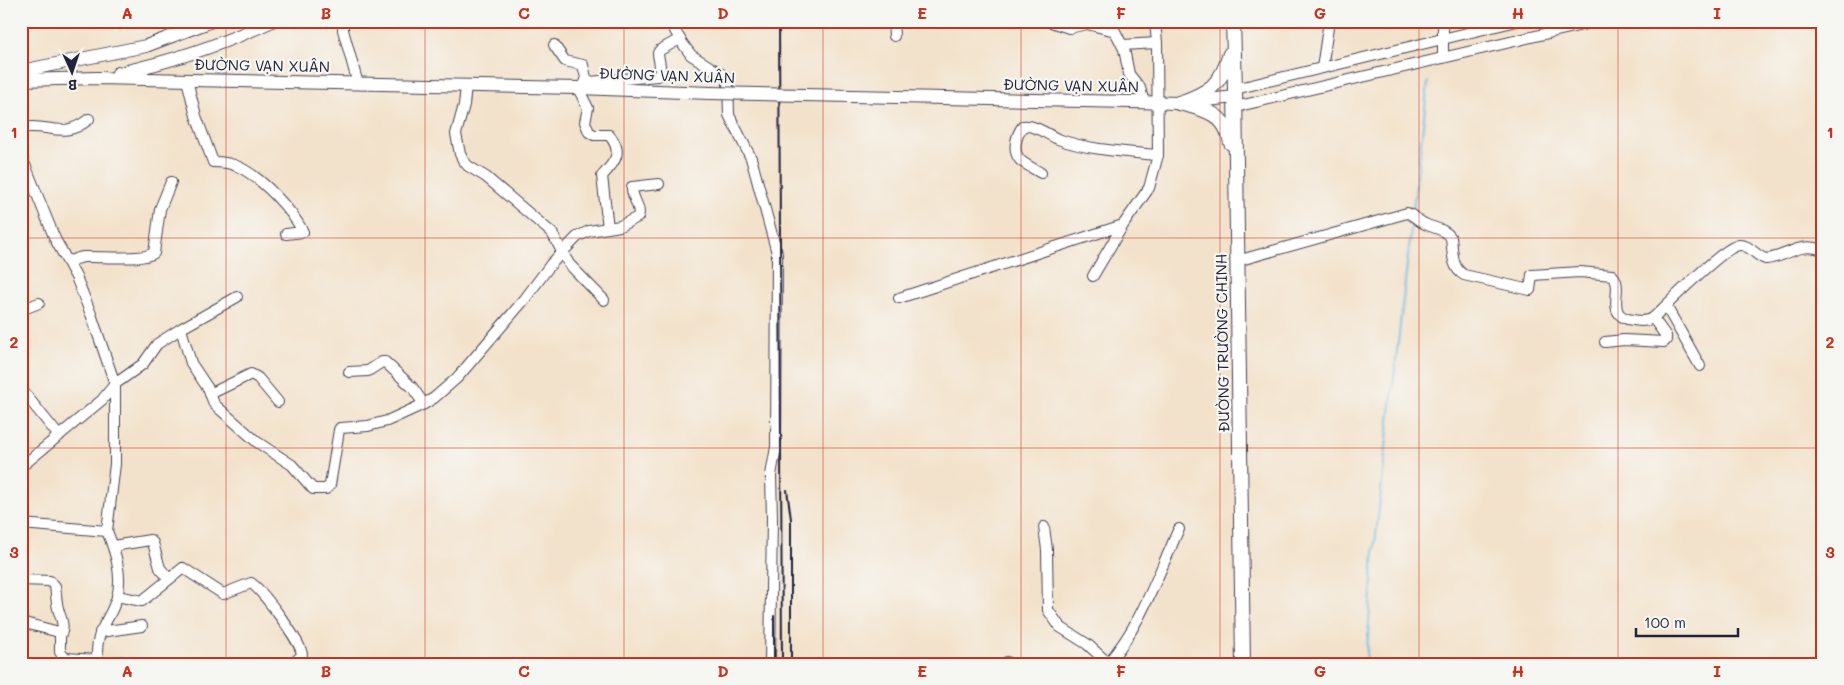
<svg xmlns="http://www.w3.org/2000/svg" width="1844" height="685" viewBox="0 0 1844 685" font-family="Mali,sans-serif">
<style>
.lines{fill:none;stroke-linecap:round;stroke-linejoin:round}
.stream{stroke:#65b6e0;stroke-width:2}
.minor-casing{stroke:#413f51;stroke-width:12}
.major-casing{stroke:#413f51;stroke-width:14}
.highway-casing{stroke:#413f51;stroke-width:16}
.minor{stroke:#fff;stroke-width:10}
.major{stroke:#fff;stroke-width:12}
.highway{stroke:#fff;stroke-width:14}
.rail{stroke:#22223b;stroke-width:2}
.major-bridge-casing{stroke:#413f51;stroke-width:14;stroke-linecap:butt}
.major-bridge{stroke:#fff;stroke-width:12}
.grid{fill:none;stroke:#c8321e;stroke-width:1;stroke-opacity:0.55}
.labels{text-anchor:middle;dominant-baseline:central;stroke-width:4.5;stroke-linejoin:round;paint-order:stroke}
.street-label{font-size:15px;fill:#22223b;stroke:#f6f6f2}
.neatline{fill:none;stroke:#c8321e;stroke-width:2}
.grid-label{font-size:16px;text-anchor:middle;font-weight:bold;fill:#c8321e}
</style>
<rect width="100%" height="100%" fill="#f6f6f2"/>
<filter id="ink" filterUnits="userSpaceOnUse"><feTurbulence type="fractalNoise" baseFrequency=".02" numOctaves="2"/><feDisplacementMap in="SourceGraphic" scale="10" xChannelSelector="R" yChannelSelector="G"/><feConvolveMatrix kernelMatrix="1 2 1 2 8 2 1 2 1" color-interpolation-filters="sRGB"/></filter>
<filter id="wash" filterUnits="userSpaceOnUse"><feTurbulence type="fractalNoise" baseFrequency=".0096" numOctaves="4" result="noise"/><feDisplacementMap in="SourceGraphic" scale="20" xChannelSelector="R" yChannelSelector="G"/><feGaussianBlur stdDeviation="1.12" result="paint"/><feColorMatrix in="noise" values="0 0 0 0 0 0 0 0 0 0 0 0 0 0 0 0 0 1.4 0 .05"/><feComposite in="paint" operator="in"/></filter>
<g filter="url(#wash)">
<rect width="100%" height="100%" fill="#f3e2cb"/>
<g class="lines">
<!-- stream -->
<g class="stream">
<path d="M1413,211l15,-129"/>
<path d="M1366,664l8,-112 38,-331"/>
</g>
</g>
</g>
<g filter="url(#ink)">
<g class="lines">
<!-- minor casing -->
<g class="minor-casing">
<g id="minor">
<path d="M343,21v9l15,54"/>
<path d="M669,21l14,23 8,11 37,23 1,37 22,43 26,95 -1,194 -5,28 1,43 -2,146"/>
<path d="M893,21l1,15"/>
<path d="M1048,21l21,7 18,-4 28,7 9,18 5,25 11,14 4,15"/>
<path d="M1443,21v37"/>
<path d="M554,45l11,16 18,4 4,17"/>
<path d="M1123,45l34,-2"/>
<path d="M1322,68l7,-47"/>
<path d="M187,80l9,36 17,46c9,0 18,1 26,5 23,11 53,43 64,65l-17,2"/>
<path d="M466,86l-2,19 -8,29 4,20 3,6 5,6 18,11 66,56 17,31 35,36"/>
<path d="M585,87l-1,-3 5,-2 69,-6c5,-7 0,-16 0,-23l2,-3 20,-11"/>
<path d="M578,88l10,20 -3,14 4,10 5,3h15c15,17 6,27 -7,41l6,52"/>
<path d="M1235,89l282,-68"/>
<path d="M1235,107l364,-86"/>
<path d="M21,128c27,-6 41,13 68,-9"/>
<path d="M21,155l34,84 21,38 15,37 24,70v80l-8,67"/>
<path d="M1041,173c-7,-4 -15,-8 -21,-13 -8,-9 -4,-25 3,-34 11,-2 25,9 35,13 29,11 69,13 100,16"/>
<path d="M1237,261l170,-48c7,2 11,8 18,11 8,4 21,5 26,14 2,13 0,30 13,37l66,15 2,-15 48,-3 32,3c14,13 -10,41 21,45 7,1 13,2 20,-2 14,-13 70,-71 86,-73 11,-1 17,12 27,14 22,-2 32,-18 57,-9"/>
<path d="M68,262c5,-2 10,-4 15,-5 17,-1 59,4 71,-4l6,-44 11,-27"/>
<path d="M1093,276l30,-51 26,-37 9,-33 -1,-112 -2,-22"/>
<path d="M899,298l224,-73"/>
<path d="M1666,306l34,60"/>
<path d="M21,310l18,-7"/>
<path d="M181,329l10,34 18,27 5,14 43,38 35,23 21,24h13l4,-4 9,-55 1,-2 28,-2 19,-5 37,-17 10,-6 23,-20 67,-78 27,-36 26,-27 12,-6 31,-5 18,-9c4,-10 -7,-19 -6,-30l27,-3"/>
<path d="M1605,342l19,-2 40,2 2,-2v-4l-13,-18"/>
<path d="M349,372l19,-1 14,-9h3l27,25 12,17"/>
<path d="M21,389l38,47"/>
<path d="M210,394l41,-20 7,4 20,24"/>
<path d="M21,467l81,-67 13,-16 28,-20 14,-20 25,-16 55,-31"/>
<path d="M21,524l86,7c8,20 16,44 10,66 -8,27 -24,33 -19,67"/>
<path d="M1044,527l3,23 1,60 12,17 27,17 21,19"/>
<path d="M113,546l37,-6 3,3 7,25 9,11"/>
<path d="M21,580l29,1 5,5c1,6 1,11 2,17 1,12 10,21 3,33"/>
<path d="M117,596l25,5 41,-33 40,26 28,-11c11,7 51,60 51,72l-9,9"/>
<path d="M21,622l38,10 1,4v16l5,6 33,2"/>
<path d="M100,632l42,-6"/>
<path d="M1007,662l3,2"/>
<path d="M1107,664c27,-30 43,-69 59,-106 5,-9 8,-20 13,-29"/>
</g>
</g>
<!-- major casing -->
<g class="major-casing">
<g id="major">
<path d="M21,71l125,-25 66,-25"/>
<path d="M118,73c52,-11 105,-29 154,-52"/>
<path d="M21,80l76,-2 481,10 132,5"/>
<path d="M852,96l327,7 56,-6"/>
</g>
</g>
<!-- highway casing -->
<g class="highway-casing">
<g id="highway">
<path d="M1233,21l2,68 8,575"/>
<path d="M1179,103c25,6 47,10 52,40"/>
<path d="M1179,103c30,-10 42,-18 51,-49"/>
</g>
</g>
<!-- minor -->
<use href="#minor" class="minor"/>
<!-- major -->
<use href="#major" class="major"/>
<!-- highway -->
<use href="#highway" class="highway"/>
<!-- rail -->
<g class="rail">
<path d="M779,21l3,643"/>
<path d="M787,490l4,29v145"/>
<path d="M774,664v-48"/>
</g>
<!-- major-bridge casing -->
<g class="major-bridge-casing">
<path id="major-bridge" d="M710,93l142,3"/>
</g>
<!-- major-bridge -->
<use href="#major-bridge" class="major-bridge"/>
</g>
</g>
<!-- grid -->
<path class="grid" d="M226,21v643M425,21v643M624,21v643M823,21v643M1021,21v643M1220,21v643M1419,21v643M1618,21v643M21,238h1802M21,448h1802"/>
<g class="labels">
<!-- street labels -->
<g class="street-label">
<text transform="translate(262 65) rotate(1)">ĐƯỜNG VẠN XUÂN</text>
<text transform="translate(667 75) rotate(2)">ĐƯỜNG VẠN XUÂN</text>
<text transform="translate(1071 85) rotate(1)">ĐƯỜNG VẠN XUÂN</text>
<text transform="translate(1222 343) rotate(-91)">ĐƯỜNG TRƯỜNG CHINH</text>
</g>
</g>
<!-- margin -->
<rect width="1844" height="685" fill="none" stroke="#f6f6f2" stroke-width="55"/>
<!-- north arrow -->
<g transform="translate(72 72) rotate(177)" stroke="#f6f6f2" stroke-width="4" paint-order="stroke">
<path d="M0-4L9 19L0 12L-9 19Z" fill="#22223b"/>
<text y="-8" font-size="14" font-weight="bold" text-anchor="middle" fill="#22223b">B</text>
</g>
<!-- scale -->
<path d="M1636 628v8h102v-8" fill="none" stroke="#22223b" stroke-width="2.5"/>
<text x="1644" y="628" font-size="15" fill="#22223b" stroke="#f6f6f2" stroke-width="4" paint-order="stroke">100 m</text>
<rect x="28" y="28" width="1788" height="630" class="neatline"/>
<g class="grid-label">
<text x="127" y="19">A</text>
<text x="326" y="19">B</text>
<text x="524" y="19">C</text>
<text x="723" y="19">D</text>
<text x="922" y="19">E</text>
<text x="1121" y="19">F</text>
<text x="1320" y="19">G</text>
<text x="1518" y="19">H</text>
<text x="1717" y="19">I</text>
<text x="14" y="138">1</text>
<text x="1830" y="138">1</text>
<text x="14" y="348">2</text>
<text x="1830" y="348">2</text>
<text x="14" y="558">3</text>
<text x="1830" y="558">3</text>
<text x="127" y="677">A</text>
<text x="326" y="677">B</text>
<text x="524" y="677">C</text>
<text x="723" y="677">D</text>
<text x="922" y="677">E</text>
<text x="1121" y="677">F</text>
<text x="1320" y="677">G</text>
<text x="1518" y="677">H</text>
<text x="1717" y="677">I</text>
</g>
</svg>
